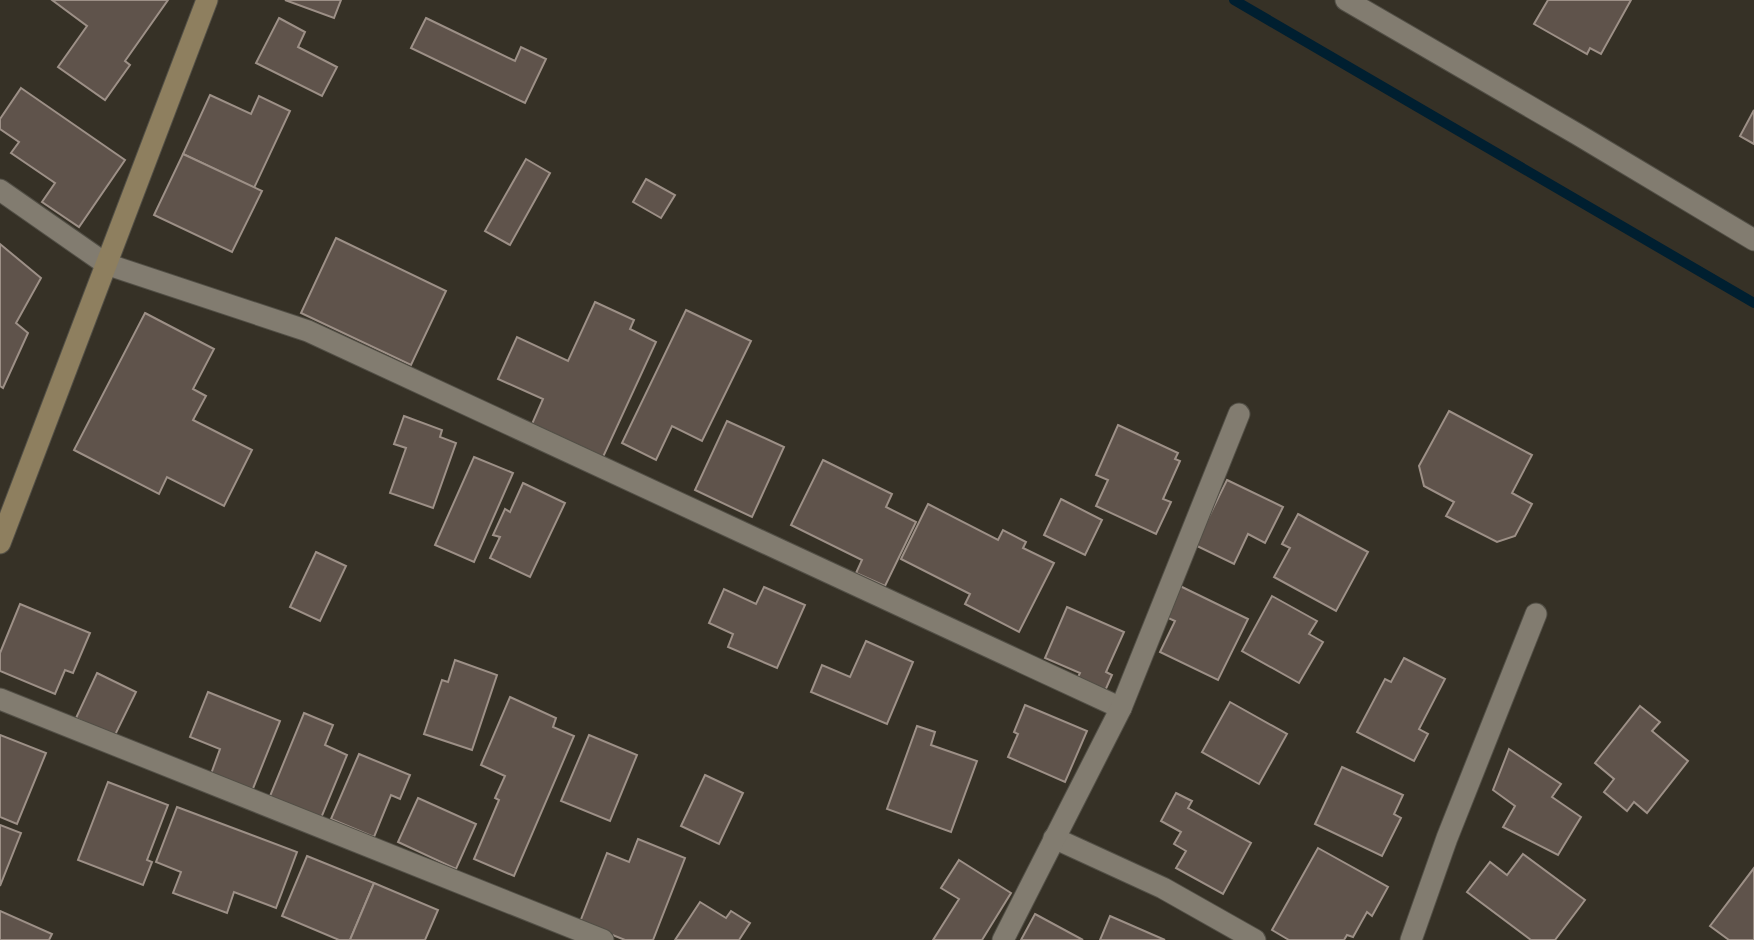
<svg xmlns="http://www.w3.org/2000/svg" width="1754" height="940" viewBox="0 0 1754 940" font-family="Barlow,sans-serif">
<style>
.lines{fill:none;stroke-linecap:round;stroke-linejoin:round}
.stream{stroke:#001f30;stroke-width:10}
.building{fill:#5f534b;stroke:#9d9087;stroke-width:2}
.street-casing{stroke:#524f46;stroke-width:23}
.secondary-casing{stroke:#524f46;stroke-width:23}
.street{stroke:#827c70;stroke-width:21}
.secondary{stroke:#8e7f5f;stroke-width:21}
</style>
<rect width="100%" height="100%" fill="#363126"/>
<g class="lines">
<!-- stream -->
<path class="stream" d="M1234,0l520,303"/>
</g>
<!-- building -->
<g class="building">
<path d="M52,0h116l-43,61 5,4 -25,35 -47,-33 29,-41z"/>
<path d="M285,0h56l-7,18z"/>
<path d="M1548,0h83l-30,54 -11,-6 -3,6 -53,-30z"/>
<path d="M279,18l26,14 -7,15 39,20 -15,29 -66,-33z"/>
<path d="M426,18l89,43 6,-14 25,12 -21,44 -114,-55z"/>
<path d="M21,88l104,72 -46,67 -37,-25 13,-19 -44,-30 8,-11 -19,-13v-10z"/>
<path d="M210,95l41,19 8,-18 31,15 -36,77 -71,-34z"/>
<path d="M1754,110v34l-14,-8z"/>
<path d="M183,154l79,37 -30,61 -78,-37z"/>
<path d="M526,159l24,14 -40,72 -25,-14z"/>
<path d="M646,179l29,16 -14,23 -28,-16z"/>
<path d="M336,238l110,53 -35,74 -110,-52z"/>
<path d="M0,244l41,34 -25,45 12,10 -25,55 -3,-2z"/>
<path d="M595,302l39,18 -4,9 26,13 -53,115 -71,-33 11,-25 -45,-20 19,-42 51,24z"/>
<path d="M686,310l65,31 -49,100 -30,-15 -16,34 -34,-17z"/>
<path d="M145,313l69,36 -21,40 13,7 -13,24 59,30 -28,56 -57,-29 -8,17 -85,-44z"/>
<path d="M1449,411l83,44 -20,38 20,11 -17,32 -18,6 -51,-26 8,-14 -30,-16 -5,-20z"/>
<path d="M404,416l38,14 -2,7 16,6 -23,65 -43,-15 16,-45 -12,-4z"/>
<path d="M727,421l57,26 -32,70 -57,-27z"/>
<path d="M1118,425l60,28 -3,6 5,2 -17,38 8,3 -15,32 -60,-28 12,-26 -12,-5z"/>
<path d="M474,457l39,16 -39,89 -39,-17z"/>
<path d="M823,460l69,34 -6,13 30,15 -31,64 -29,-13 6,-13 -71,-35z"/>
<path d="M1227,480l56,27 -18,36 -17,-9 -14,30 -39,-19z"/>
<path d="M523,483l42,20 -35,74 -40,-19 10,-21 -7,-2 12,-26 5,3z"/>
<path d="M1061,499l41,21 -17,35 -41,-20z"/>
<path d="M928,504l70,36 5,-10 23,12 -3,6 31,15 -35,69 -54,-28 5,-10 -69,-35z"/>
<path d="M1298,514l70,38 -32,59 -62,-34 16,-29 -8,-4z"/>
<path d="M316,552l30,14 -26,55 -30,-14z"/>
<path d="M1180,586l68,33 -30,61 -58,-28 15,-31 -9,-4z"/>
<path d="M764,587l41,18 -28,63 -49,-21 5,-13 -24,-11 15,-34 32,15z"/>
<path d="M1272,596l45,25 -8,13 14,8 -24,41 -57,-32z"/>
<path d="M20,604l70,29 -17,40 -8,-3 -10,24 -55,-23v-18z"/>
<path d="M1067,607l57,25 -18,40 6,3 -7,16 -28,-12 3,-6 -35,-15z"/>
<path d="M866,641l47,21 -26,62 -76,-32 11,-27 28,12z"/>
<path d="M1404,658l41,21 -26,50 9,5 -14,27 -57,-29 28,-53 6,3z"/>
<path d="M455,660l42,15 -25,75 -48,-16 18,-54 6,2z"/>
<path d="M97,673l39,19 -22,45 -38,-19z"/>
<path d="M208,692l72,29 -28,70 -41,-17 9,-25 -30,-12z"/>
<path d="M510,697l46,21 -3,9 21,9 -60,140 -40,-17 25,-59 -4,-2 10,-22 -24,-11z"/>
<path d="M1230,702l57,32 -28,50 -57,-32z"/>
<path d="M1025,705l62,26 -22,51 -57,-25 10,-23 -4,-2z"/>
<path d="M1640,706l20,16 -8,9 36,30 -41,52 -13,-11 -7,9 -23,-19 10,-13 -19,-16z"/>
<path d="M304,713l29,12 -8,20 22,10 -28,68 -51,-22z"/>
<path d="M917,726l18,6 -4,13 46,16 -26,71 -64,-23z"/>
<path d="M0,735l46,18 -29,71 -17,-7z"/>
<path d="M589,735l48,20 -27,66 -49,-20z"/>
<path d="M1509,749l52,35 -9,13 29,20 -23,38 -55,-28 12,-21 -22,-16z"/>
<path d="M359,754l51,21 -10,24 -9,-4 -17,42 -43,-18z"/>
<path d="M1342,767l61,28 -9,19 7,4 -19,38 -67,-32z"/>
<path d="M705,775l38,18 -24,51 -38,-18z"/>
<path d="M108,782l60,23 -21,55 5,2 -9,23 -65,-25z"/>
<path d="M1176,793l16,8 -4,7 63,35 -28,51 -47,-26 10,-17 -12,-7 7,-12 -20,-11z"/>
<path d="M418,798l58,26 -20,45 -58,-27z"/>
<path d="M177,807l120,45 -21,56 -42,-16 -7,21 -54,-20 8,-21 -25,-10z"/>
<path d="M0,825l21,8 -21,53z"/>
<path d="M638,839l47,19 -32,82h-28l-45,-18 27,-69 22,9z"/>
<path d="M1318,848l70,39 -16,29 -5,-4 -14,25 -6,-2 -3,5h-55l-17,-10z"/>
<path d="M1523,854l62,46 -30,40h-24l-64,-48 23,-30 17,13z"/>
<path d="M307,856l67,27 -24,57h-11l-57,-24z"/>
<path d="M959,860l52,33 -29,47h-49l26,-41 -18,-11z"/>
<path d="M1754,868v72h-25l-19,-14z"/>
<path d="M374,883l64,27 -13,30h-75z"/>
<path d="M700,902l26,16 5,-7 19,12 -11,17h-64z"/>
<path d="M0,911l52,23 -3,6h-49z"/>
<path d="M1035,914l48,26h-62z"/>
<path d="M1110,916l55,24h-65z"/>
</g>
<g class="lines">
<!-- street casing -->
<g class="street-casing">
<g id="street">
<path d="M1346,0l231,134 177,106"/>
<path d="M0,190l106,74 202,67 813,377"/>
<path d="M0,699l603,241"/>
<path d="M1054,838l109,50 92,52"/>
<path d="M1003,940l118,-232 118,-294"/>
<path d="M1411,940l36,-102 89,-224"/>
</g>
</g>
<!-- secondary casing -->
<g class="secondary-casing">
<path id="secondary" d="M0,543l207,-543"/>
</g>
<!-- street -->
<use href="#street" class="street"/>
<!-- secondary -->
<use href="#secondary" class="secondary"/>
</g>
</svg>
